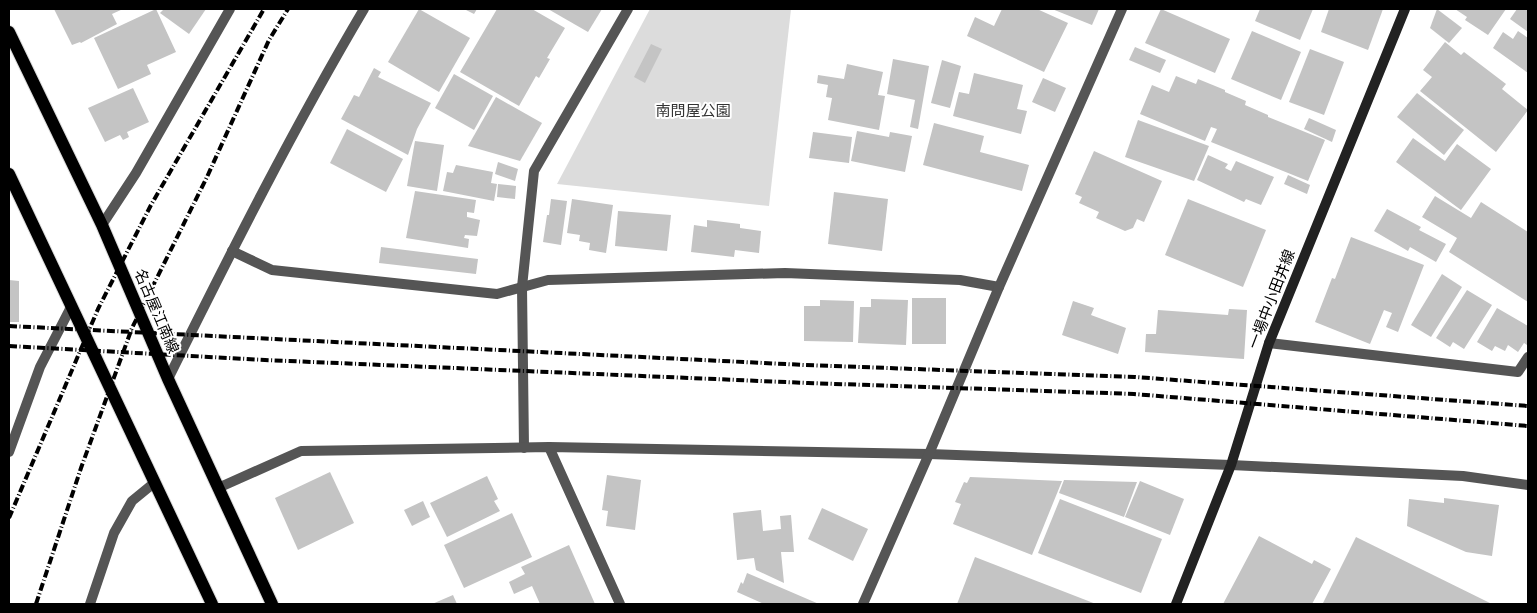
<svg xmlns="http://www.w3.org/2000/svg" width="1537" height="613" viewBox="0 0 1537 613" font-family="'IBM Plex Sans','Noto Sans JP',sans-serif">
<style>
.green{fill:#dcdcdc}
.building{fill:#c4c4c4}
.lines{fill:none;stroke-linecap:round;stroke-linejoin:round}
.primary-casing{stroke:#dbdbdb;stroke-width:14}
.minor{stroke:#555;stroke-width:10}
.secondary{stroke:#222;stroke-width:10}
.primary{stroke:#000;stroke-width:12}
.rail{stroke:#000;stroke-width:4;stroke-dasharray:8 2.5 1 2.5;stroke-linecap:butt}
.labels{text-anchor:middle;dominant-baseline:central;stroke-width:4;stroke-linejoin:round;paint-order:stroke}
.park-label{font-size:15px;fill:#333;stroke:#fff}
.street-label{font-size:15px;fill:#000;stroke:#fff}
</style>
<rect width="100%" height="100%" fill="#fff"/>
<!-- green -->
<path class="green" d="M650,9h141l-22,197 -212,-22z"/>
<!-- building -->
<g class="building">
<path d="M54,9h69l-11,5 5,10 -36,19 -1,-1 -8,3z"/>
<path d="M156,9l20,43 -29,13 4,9 -33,15 -24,-51z"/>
<path d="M164,9h42l-17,25 -29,-21z"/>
<path d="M419,9l51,29 -31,54 -51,-30z"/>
<path d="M464,9h13l-3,5z"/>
<path d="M497,9h35l33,19 -18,30 3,1 -11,19 -3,-2 -17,30 -59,-34z"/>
<path d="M548,9h54l-14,23z"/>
<path d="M1002,9h35l31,14 -24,49 -77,-36 8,-19 19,9z"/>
<path d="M1052,9h47l-7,16z"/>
<path d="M1161,9l69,30 -15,34 -70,-30z"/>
<path d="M1260,9h53l-13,31 -45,-19z"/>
<path d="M1329,9h54l-15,41 -47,-18z"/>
<path d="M1437,9l25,19 -13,15 -19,-15z"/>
<path d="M1455,9h51l-18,26 -23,-15 2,-3z"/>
<path d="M1517,9h11v23l-18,-13z"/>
<path d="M1252,31l49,21 -20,48 -50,-21z"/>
<path d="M1518,31l10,7v35l-35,-25 10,-16 10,7z"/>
<path d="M1445,42l16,13 3,-3 42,32 -4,5 26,21 -32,42 -76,-61 12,-14 -9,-7z"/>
<path d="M651,44l11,5 -17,34 -11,-6z"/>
<path d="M1135,47l31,13 -6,13 -31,-13z"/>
<path d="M1310,49l34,13 -20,53 -35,-13z"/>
<path d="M893,59l36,7 -11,63 -8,-2 5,-27 -28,-6z"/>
<path d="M942,60l19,6 -11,42 -19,-5z"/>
<path d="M847,64l36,8 -5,23 7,1 -6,34 -51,-10 4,-22 -6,-1 2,-12 -11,-2 1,-8 26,4z"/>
<path d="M374,68l7,4 -3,5 53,26 -14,26 -9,26 -67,-36 13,-24 5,2z"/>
<path d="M974,73l49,12 -6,24 10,2 -6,23 -68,-18 6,-24 10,2z"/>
<path d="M454,74l39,22 -19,34 -39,-22z"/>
<path d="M1176,76l20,8 2,-5 27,11v2l21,9 -1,4 23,10v2l57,23 -17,41 -97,-39 6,-13 -6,-2 -6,14 -65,-27 12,-29 17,7z"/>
<path d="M1043,78l23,10 -11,24 -23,-10z"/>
<path d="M133,88l16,34 -22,10 2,5 -6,3 -3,-5 -15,7 -17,-34z"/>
<path d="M1417,93l47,37 -20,25 -47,-38z"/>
<path d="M496,97l46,26 -22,38 -52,-15z"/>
<path d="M1309,118l27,12 -4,12 -28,-13z"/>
<path d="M1138,120l71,26 -15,35 -69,-24z"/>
<path d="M934,123l50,13 -4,16 49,13 -7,26 -99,-26z"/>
<path d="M347,129l56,30 -17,33 -56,-29z"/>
<path d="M857,131l32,6 1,-5 22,4 -7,36 -54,-11z"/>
<path d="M813,132l39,5 -3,26 -40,-5z"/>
<path d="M1413,138l32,23 12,-17 34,25 -30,41 -65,-48z"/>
<path d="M415,141l29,4 -7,46 -30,-5z"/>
<path d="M1094,151l68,30 -18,41 -7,-3 -4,9 -8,3 -29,-13 3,-6 -20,-9 3,-6 -7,-3z"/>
<path d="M1208,155l20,9 -3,4 6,3 5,-10 38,16 -13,28 -15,-6 -2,3 -47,-22z"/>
<path d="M498,162l20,7 -3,12 -20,-7z"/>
<path d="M456,165l37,7 -2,11 6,1 -3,17 -51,-10 4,-19 6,1z"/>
<path d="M1288,175l22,10 -3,9 -23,-10z"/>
<path d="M498,184l18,2 -1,13 -18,-2z"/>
<path d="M415,191l61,9 -2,13 -7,-1v5l13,3 -3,16 -12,-1 -1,3 5,1 -1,9 -62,-10z"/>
<path d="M834,192l54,7 -6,52 -54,-7z"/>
<path d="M1435,196l36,22 10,-16 47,30v70l-79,-50 8,-14 -35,-21z"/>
<path d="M551,199l16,2 -6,44 -18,-3 4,-27h2z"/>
<path d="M572,199l41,6 -7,48 -17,-3 1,-7 -11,-2 1,-6 -13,-2z"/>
<path d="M1188,199l78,31 -23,57 -78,-32z"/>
<path d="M1387,209l34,18 -2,3 27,14 -10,18 -26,-15 -2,4 -34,-20z"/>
<path d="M618,211l53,4 -4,36 -52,-5z"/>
<path d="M707,220l33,4v4l21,3 -2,22 -24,-3 -1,7 -43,-5 3,-27 13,2z"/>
<path d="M1351,237l73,28 -26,67 -12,-5 6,-14 -8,-3 -14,34 -55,-22 17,-44 3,1z"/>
<path d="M381,247l97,12 -2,15 -97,-11z"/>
<path d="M1442,274l20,13 -31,50 -20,-12z"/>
<path d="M9,280l10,1v41h-10z"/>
<path d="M1467,290l25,15 -28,44 -11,-7 -3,5 -14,-9z"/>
<rect x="912" y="298" width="34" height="46"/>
<path d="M871,299l37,1 -2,45 -48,-2 2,-36h11z"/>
<path d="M820,300l34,1 -1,41 -49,-1v-35h16z"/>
<path d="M1073,301l21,7 -3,7 35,13 -8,26 -56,-19z"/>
<path d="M1497,308l31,18v17l-1,2 -3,-2 -6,9 -10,-7 -3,6 -10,-5 -3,5 -15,-9z"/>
<path d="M1229,309l18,1 -3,49 -99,-7 1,-18h10l2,-24 70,5z"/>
<path d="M330,472l24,51 -56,27 -23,-52z"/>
<path d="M607,475l34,5 -6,50 -29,-4 2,-15 -6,-1z"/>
<path d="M487,476l11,23 -4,2 6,10 -53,26 -17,-34z"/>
<path d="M970,477l92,4 -30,74 -79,-31 8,-20 -6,-2 9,-20 3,1z"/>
<path d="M1064,480l73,2 -13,35 -65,-24z"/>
<path d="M1140,481l44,18 -14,36 -45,-18z"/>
<path d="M1444,498l55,7 -7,51 -26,-4 -59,-26 2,-27 35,4z"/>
<path d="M1060,499l102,40 -21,54 -103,-40z"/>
<path d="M423,501l7,16 -18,9 -8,-16z"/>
<path d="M822,508l46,21 -15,32 -45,-22z"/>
<path d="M761,510l2,21 18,-2 -1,-13 11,-1 3,37h-13l3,31 -28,-13 -2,-12 -17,2 -4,-47z"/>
<path d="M512,513l20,44 -68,31 -20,-43z"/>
<path d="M1259,536l53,28 2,-4 17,9 -19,35h-89z"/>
<path d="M1356,537l136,67h-167l-2,-1z"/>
<path d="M569,545l26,59h-55l-8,-18 -18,8 -5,-12 16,-8 -4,-7z"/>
<path d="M975,557l121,47h-139z"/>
<path d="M747,573l72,31h-55l-27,-12 4,-10 2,2z"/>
<path d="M453,595l4,9h-25z"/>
</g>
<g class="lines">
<!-- primary casing -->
<g class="primary-casing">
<g id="primary">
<path d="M9,32l93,193 66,154 104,225"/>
<path d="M9,174l203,430"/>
</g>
</g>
<!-- minor -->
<g class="minor">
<path d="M102,225l34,-52 94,-164"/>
<path d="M232,251l40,19 225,24 51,-14 237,-7 175,7 39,7"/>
<path d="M1269,343l249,29 10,-15"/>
<path d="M168,379c62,-125 125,-250 196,-370"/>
<path d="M549,447l71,157"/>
<path d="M524,448l-2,-161 12,-116 94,-162"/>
<path d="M9,452l31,-85 31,-60"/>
<path d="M218,488l83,-37 248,-4 380,7 302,11 232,11 65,9"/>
<path d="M90,604l24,-71 18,-32 22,-18"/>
<path d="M863,604l66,-150 70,-167 123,-278"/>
</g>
<!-- secondary -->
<path class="secondary" d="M1176,604l55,-139 38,-122 136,-334"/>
<!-- primary -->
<use href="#primary" class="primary"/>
<!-- rail -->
<g class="rail">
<path d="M9,326l796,39 330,12 393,29"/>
<path d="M9,346l256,14 543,23 326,11 394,32"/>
<path d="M9,518l89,-209 53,-104 113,-196"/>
<path d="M36,604l45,-136 51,-140 75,-151 62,-137 19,-31"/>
</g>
</g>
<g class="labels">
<!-- park labels -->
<g class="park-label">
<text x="693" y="110">南問屋公園</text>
</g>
<!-- street labels -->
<g class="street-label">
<text transform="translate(1271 299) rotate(-69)">一場中小田井線</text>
<text transform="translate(157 311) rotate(67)">名古屋江南線</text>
</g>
</g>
<!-- border -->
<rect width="1537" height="613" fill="none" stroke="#000000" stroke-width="20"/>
</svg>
